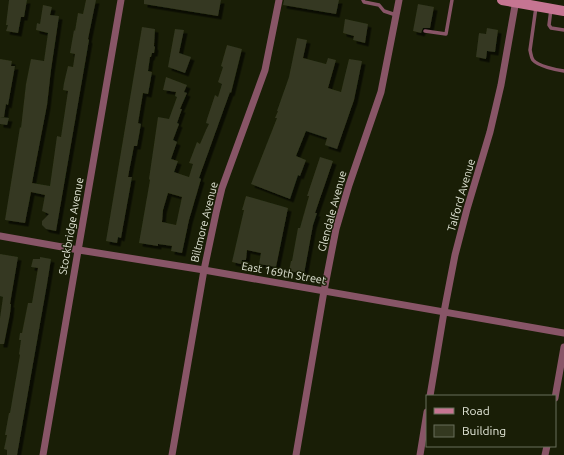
<svg xmlns="http://www.w3.org/2000/svg" width="564" height="455" viewBox="0 0 564 455" font-family="Ubuntu,sans-serif">
<style>
.building{fill:#343920;fill-rule:evenodd;filter:url(#shadow)}
.lines{fill:none;stroke-linecap:round;stroke-linejoin:round}
.service{stroke:#885567;stroke-width:3.5}
.minor{stroke:#885567;stroke-width:7}
.secondary{stroke:#c67592;stroke-width:10}
.labels{text-anchor:middle;dominant-baseline:central;stroke-width:3;stroke-linejoin:round;paint-order:stroke}
.street-label{font-size:11px;fill:#e2e6d7;stroke:#191e06}
</style>
<defs>
<filter id="shadow"><feDropShadow dx="3.5" dy="3.5" stdDeviation="0" flood-color="#0009"/></filter>
</defs>
<rect width="100%" height="100%" fill="#191e06"/>
<!-- building -->
<g class="building">
<path d="M9,0h18l-3,17h-3l-3,16 -12,-2 2,-6h-2z"/>
<path d="M86,0h10l-8,39 1,1 -33,191 -10,-2 -4,-4v-4l7,-7 -7,-3 3,-16 -14,-3 -6,31 -20,-3 15,-93 1,1 5,-44 5,-25 13,2 4,-28 -12,-3 1,-7 3,1 3,-19 9,2 -2,8 9,1 -8,54 -4,35 -15,78 18,3 7,-50 4,1 7,-46 -5,-1 1,-7 4,-17 5,1 2,-13 -5,-1 4,-23 1,1 3,-18 5,1z"/>
<path d="M144,0h77l-3,16 -74,-12z"/>
<path d="M284,0h55l-3,14 -53,-9z"/>
<path d="M418,4l16,3 -4,21h-7l-2,5 -8,-2z"/>
<path d="M345,19l23,5 -3,19 -12,-3 1,-4 -11,-3z"/>
<path d="M142,27l13,2 -1,17 1,1 -1,6h-2l-1,4h-1l-2,14 4,1 -4,22 -5,-1 -5,30 3,1 -4,22h-3l-6,31h4l-11,61 -3,-1 -1,6 -11,-2z"/>
<path d="M487,28l11,2 -3,22 -8,-1 -1,8 -10,-2 3,-24 7,1z"/>
<path d="M175,29l9,1 -5,23 12,4 -6,16 -17,-6z"/>
<path d="M297,38l10,2 -4,18 23,6 2,-6 8,2 -8,28 13,4 8,-33 13,2 -8,39 -17,49 -12,-4 2,-7 -21,-7 -10,25 10,4 -6,16 -2,-1 -8,24 -39,-15 26,-66h-2l3,-7h-1l12,-34z"/>
<path d="M227,45l15,4 -11,44 -1,-1 -31,86 2,1 -12,41 -7,33 -11,-2 1,-5 -14,-2v2l-19,-3 11,-63 -1,-1 9,-62 11,2 8,-22 -2,-1 1,-4 -13,-2 3,-13 21,8 -3,7 3,1 -7,16h2l-5,14 2,1 -6,16 4,2 -6,17 7,2 -4,11 15,5 4,-13 -4,-1 8,-21 3,2 6,-14 3,-6 -3,-1 1,-4 8,-24 3,2 4,-13 -4,-2 5,-15 -2,-1zM168,193l14,4 -6,28 -14,-3 1,-12z"/>
<path d="M0,59l12,2 -1,5h4l-7,39 -2,-1 -2,13h-4z"/>
<path d="M0,117l9,1 -2,7 -7,-1z"/>
<path d="M320,157l13,4 -18,52h2l-4,12 -9,49 -15,-3 2,-10h1l6,-33h2l9,-32h-2z"/>
<path d="M246,196l42,12 -12,59 -17,-3 2,-11 -14,-3 -1,10h-4l-1,4 -9,-2 12,-52h-2z"/>
<path d="M0,254l18,3 -8,47h1l-1,10 -6,30h-4v-26l3,-21 -3,-1z"/>
<path d="M40,257l11,2 -4,25 -30,171h-10v-5l-3,-1 3,-14h-2l4,-22h1l10,-58 -1,-1 2,-14h-2l1,-7h2l6,-30h4l6,-35 -7,-1 2,-8h7z"/>
</g>
<g class="lines">
<!-- service -->
<g class="service">
<path d="M363,0l1,2 15,3 5,6 12,4"/>
<path d="M536,7l-6,43c1,4 1,7 3,10 5,6 23,10 31,11"/>
<path d="M551,9l-2,16 2,3 13,2"/>
<path d="M425,31l21,3 6,-34"/>
</g>
<!-- minor -->
<g class="minor">
<path d="M0,236l79,14 125,20 360,63"/>
<path d="M430,396l14,-84 11,-57 12,-46 23,-77 11,-47 15,-85"/>
<path d="M555,398l9,-51"/>
<path d="M43,455l78,-455"/>
<path d="M172,455l32,-185 12,-57 6,-25 43,-118 14,-70"/>
<path d="M296,455l28,-164 12,-62 13,-44 32,-93 18,-92"/>
<path d="M420,455l7,-43"/>
<path d="M545,455l2,-9"/>
</g>
<!-- secondary -->
<path class="secondary" d="M502,0l62,11"/>
</g>
<g class="labels">
<!-- street labels -->
<g class="street-label">
<text transform="translate(461 195) rotate(-74)">Talford Avenue</text>
<text transform="translate(332 211) rotate(-75)">Glendale Avenue</text>
<text transform="translate(204 222) rotate(-76)">Biltmore Avenue</text>
<text transform="translate(71 226) rotate(-80)">Stockbridge Avenue</text>
<text transform="translate(284 273) rotate(10)">East 169th Street</text>
</g>
</g>
<!-- legend -->
<rect x="426" y="395" width="130" height="52" fill="#191e06" stroke="#696e5a"/>
<rect x="434" y="408" width="20" height="6" fill="#c67592" stroke="#696e5a"/>
<text x="462" y="415" font-size="12" fill="#e2e6d7">Road</text>
<rect x="434" y="425" width="20" height="12" fill="#343920" stroke="#696e5a"/>
<text x="462" y="435" font-size="12" fill="#e2e6d7">Building</text>
</svg>
